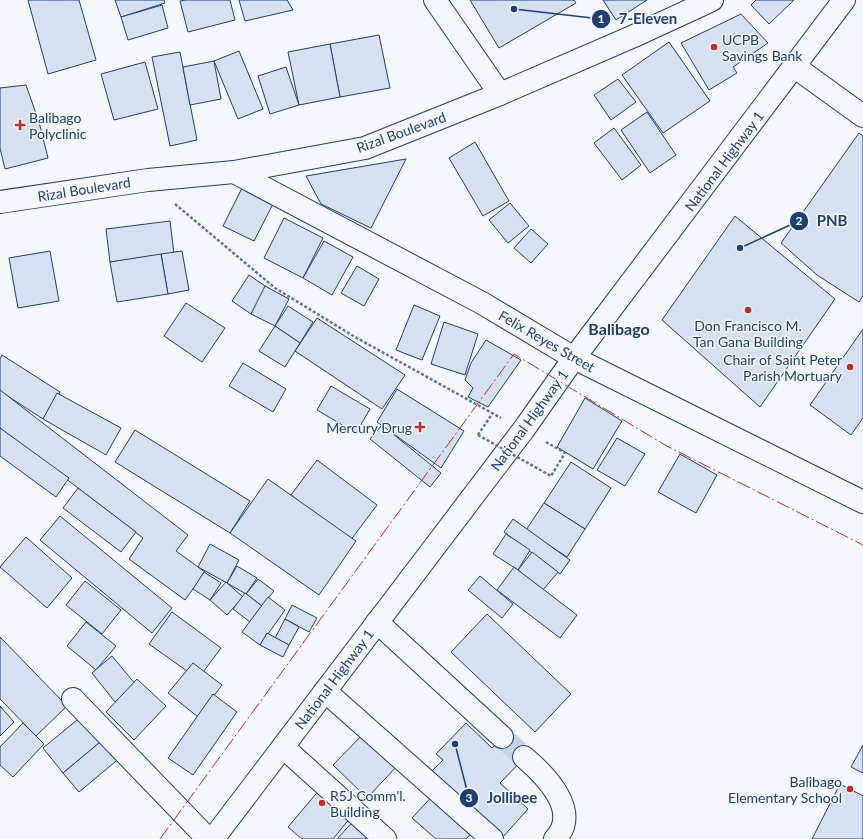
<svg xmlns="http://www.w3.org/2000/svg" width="863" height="839" viewBox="0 0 863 839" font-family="Lato,sans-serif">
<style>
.building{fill:#d5e0f0;stroke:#1d3f73}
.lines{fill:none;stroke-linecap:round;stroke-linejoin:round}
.minor-tunnel{stroke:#c9d2e0;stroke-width:22;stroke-dasharray:22 11;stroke-linecap:butt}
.minor-casing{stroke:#1d3f73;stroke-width:24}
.major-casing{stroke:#1d3f73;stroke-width:24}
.highway-casing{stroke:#1d3f73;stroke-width:24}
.path{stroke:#5e769c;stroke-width:2.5;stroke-dasharray:3 2;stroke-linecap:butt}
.minor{stroke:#f4f7fb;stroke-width:22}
.major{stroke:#f4f7fb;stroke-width:22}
.highway{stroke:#f4f7fb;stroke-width:22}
.path-bridge{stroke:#5e769c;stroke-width:2.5;stroke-dasharray:3 2;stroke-linecap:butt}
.power{stroke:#c62828;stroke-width:1;stroke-dasharray:14 3 2 3;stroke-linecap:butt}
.poi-dot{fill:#c62828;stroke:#f4f7fb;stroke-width:1.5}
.labels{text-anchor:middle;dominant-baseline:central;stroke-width:3;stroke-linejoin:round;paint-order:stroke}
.poi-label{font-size:14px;fill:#1d3f73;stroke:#f4f7fb;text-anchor:start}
.street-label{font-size:14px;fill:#1d3f73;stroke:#f4f7fb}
.quarter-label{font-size:16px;font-weight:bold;fill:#1d3f73;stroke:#f4f7fb}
.leader{fill:none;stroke:#1d3f73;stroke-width:1.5}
.callout-dot{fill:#1d3f73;stroke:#f4f7fb;stroke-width:1.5}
.mark-label{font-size:12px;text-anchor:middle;font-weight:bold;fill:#fff}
.callout-label{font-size:15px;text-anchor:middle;font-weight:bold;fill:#1d3f73;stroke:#f4f7fb;stroke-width:3;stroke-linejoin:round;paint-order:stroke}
</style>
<rect width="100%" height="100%" fill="#f4f7fb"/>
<!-- building -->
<g class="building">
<path d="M28,0h51l17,60 -48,14z"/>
<path d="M115,0h49l1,3 -44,14z"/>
<path d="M186,0h44l5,20 -47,12 -8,-31z"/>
<path d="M239,0h48l6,10 -48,11z"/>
<path d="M470,0h104l2,3 -77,45z"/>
<path d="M603,0h44l-31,20z"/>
<path d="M756,0h38l-25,24 -18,-19z"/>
<path d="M162,5l6,23 -40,12 -7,-23z"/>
<path d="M741,14l27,29 -35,24 4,6 -28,17 -28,-47z"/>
<path d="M379,35l11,53 -50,9 -10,-53z"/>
<path d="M669,42l41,59 -47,32 -41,-58z"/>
<path d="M330,44l10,53 -41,8 -11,-53z"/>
<path d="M239,51l24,58 -25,10 -24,-58z"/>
<path d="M180,52l17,88 -27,6 -18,-89z"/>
<path d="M214,61l7,38 -31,6 -7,-38z"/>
<path d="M145,62l13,47 -44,11 -13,-46z"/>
<path d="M286,67l13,38 -29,9 -12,-38z"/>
<path d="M618,79l18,23 -25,18 -17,-25z"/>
<path d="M26,85l13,37 9,36 -43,11 -5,-21v-60z"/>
<path d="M647,112l29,43 -26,18 -29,-43z"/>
<path d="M614,128l27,37 -19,15 -28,-37z"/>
<path d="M859,133l4,3v160l-4,6 -42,-27 -36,-32z"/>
<path d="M475,142l34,59 -26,15 -34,-58z"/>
<path d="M406,159l-35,69 -50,-24 -15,-28z"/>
<path d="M242,188l31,16 -19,37 -31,-15z"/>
<path d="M510,203l19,23 -21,17 -19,-23z"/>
<path d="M735,216l100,83 -75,108 -98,-87z"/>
<path d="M284,218l39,20 -20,40 -39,-20z"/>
<path d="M170,221l4,33 -64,8 -4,-33z"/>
<path d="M531,229l17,15 -17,19 -17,-15z"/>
<path d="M324,241l29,16 -21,38 -29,-17z"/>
<path d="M50,251l9,50 -41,7 -9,-50z"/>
<path d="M182,251l7,39 -21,4 -7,-40z"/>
<path d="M161,254l7,40 -51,8 -7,-40z"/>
<path d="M357,266l22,13 -15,27 -23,-13z"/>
<path d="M249,275l19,13 -17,26 -19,-13z"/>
<path d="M265,286l24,13 -14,27 -24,-12z"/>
<path d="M186,303l39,25 -23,34 -38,-26z"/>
<path d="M414,305l26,11 -18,44 -26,-10z"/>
<path d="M288,306l25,16 -13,21 -25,-17z"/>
<path d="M317,318l88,57 -23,34 -87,-58z"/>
<path d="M444,322l34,12 -13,41 -34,-11z"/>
<path d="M275,326l25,17 -15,24 -26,-16z"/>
<path d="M863,329v89l-12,17 -41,-30z"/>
<path d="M486,340l35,20 -33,47 -20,-10 5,-9 -8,-8 6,-17z"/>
<path d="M2,355l58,37 -17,27 -43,-28v-32z"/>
<path d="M243,363l43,26 -13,23 -44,-26z"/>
<path d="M331,386l39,23 -14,24 -39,-23z"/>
<path d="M397,389l67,42 -23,37 -64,-46z"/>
<path d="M0,390l188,145 -12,16 29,21 -20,28 -56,-41 14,-21 -143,-110z"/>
<path d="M57,393l64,35 -15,27 -63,-36z"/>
<path d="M585,398l37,23 -29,48 -36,-22z"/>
<path d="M382,425l59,48 -11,14 -60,-48z"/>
<path d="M0,428l69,50 -13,19 -56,-41z"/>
<path d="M135,430l115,71 -20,32 -115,-71z"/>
<path d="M617,438l28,16 -20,32 -28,-16z"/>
<path d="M680,454l37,21 -21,38 -38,-21z"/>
<path d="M317,460l60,45 -27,36 -59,-46z"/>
<path d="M571,462l40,26 -26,41 -41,-26z"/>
<path d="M268,479l88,62 -37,54 -89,-62z"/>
<path d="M78,488l58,44 -15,20 -58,-44z"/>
<path d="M544,503l41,26 -18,28 -41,-27z"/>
<path d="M60,516l112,92 -20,25 -112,-93z"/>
<path d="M513,519l57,41 -10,14 -56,-42z"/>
<path d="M506,534l24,16 -12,20 -25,-16z"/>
<path d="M26,537l46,41 -25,30 -47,-41z"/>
<path d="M210,544l29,16 -12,23 -29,-16z"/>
<path d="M532,552l26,20 -15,18 -25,-20z"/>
<path d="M237,566l20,12 -11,16 -19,-11z"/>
<path d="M514,567l63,48 -17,23 -63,-48z"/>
<path d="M204,572l17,11 -11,17 -17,-11z"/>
<path d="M480,576l33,28 -11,14 -34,-28z"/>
<path d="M258,579l16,12 -12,15 -16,-12z"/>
<path d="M85,581l36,29 -19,24 -36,-29z"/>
<path d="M226,582l17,15 -16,18 -17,-15z"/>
<path d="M245,593l17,13 -12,16 -17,-13z"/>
<path d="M268,597l17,13 -25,35 -18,-13z"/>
<path d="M292,605l25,13 -8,14 -24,-13z"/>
<path d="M172,612l49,36 -23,31 -49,-35z"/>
<path d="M487,614l84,80 -36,38 -84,-80z"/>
<path d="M285,619l14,8 -10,18 -14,-7z"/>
<path d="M86,622l30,24 -20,24 -29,-24z"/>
<path d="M267,633l22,12 -6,12 -23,-12z"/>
<path d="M0,637l67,69 -31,30 -36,-37z"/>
<path d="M112,656l24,29 -21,17 -23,-29z"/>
<path d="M193,663l29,22 -24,32 -30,-24z"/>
<path d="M137,679l29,27 -32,34 -28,-28z"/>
<path d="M213,694l24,18 -44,63 -25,-17z"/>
<path d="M0,706l14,16 -14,14z"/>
<path d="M83,715l20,25 -40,33 -20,-25z"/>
<path d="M23,723l21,21 -31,33 -13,-12v-18z"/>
<path d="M466,723l26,25 14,-14 22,20 -28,29 28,26 -26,29 -71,-66 12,-12 -7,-6z"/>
<path d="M366,731l34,32 -33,35 -34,-33z"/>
<path d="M105,738l16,19 -42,35 -16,-19z"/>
<path d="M863,745v28l-12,-6z"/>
<path d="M840,784l23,12v43h-51z"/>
<path d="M321,788l29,30 -17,21h-31l-14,-12z"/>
<path d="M436,792l40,36 -10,11h-30l-24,-21z"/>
<path d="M356,818l23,21h-42z"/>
</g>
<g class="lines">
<!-- minor-tunnel -->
<path class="minor-tunnel" d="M502,737l22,20"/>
<!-- minor casing -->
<g class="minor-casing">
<g id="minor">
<path d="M435,0l65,94"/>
<path d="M795,67l68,49"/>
<path d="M377,622l125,115"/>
<path d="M325,691l167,148"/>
<path d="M73,699l135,140"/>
<path d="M283,747l102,92"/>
<path d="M524,757c21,18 58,55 31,82"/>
</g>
</g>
<!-- major casing -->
<g class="major-casing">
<g id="major">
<path d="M234,172l248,131 92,55 289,144"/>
<path d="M0,202l148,-22 86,-8 131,-24 135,-54 134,-58 78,-36"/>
</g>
</g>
<!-- highway casing -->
<g class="highway-casing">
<path id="highway" d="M213,839l311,-410 50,-71 270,-358"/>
</g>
<!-- path -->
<g class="path">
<path d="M175,204l100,84 80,49 146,81"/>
<path d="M478,435l14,-21"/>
<path d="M546,442l19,11 -14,23"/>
</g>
<!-- minor -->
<use href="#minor" class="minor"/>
<!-- major -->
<use href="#major" class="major"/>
<!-- highway -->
<use href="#highway" class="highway"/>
<!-- path-bridge -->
<path class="path-bridge" d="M478,435l73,41"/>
<!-- power -->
<path class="power" d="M160,839l354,-485 151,91 198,100"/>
</g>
<!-- markers -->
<g class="poi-dot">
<circle cx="714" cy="47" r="4"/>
<path d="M18 119h4v4h4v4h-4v4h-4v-4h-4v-4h4z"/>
<circle cx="748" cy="310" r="4"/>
<circle cx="850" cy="367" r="4"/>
<path d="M418 421h4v4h4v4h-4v4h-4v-4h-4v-4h4z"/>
<circle cx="850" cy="789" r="4"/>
<circle cx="322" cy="803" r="4"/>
</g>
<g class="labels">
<!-- poi labels -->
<g class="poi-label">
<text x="722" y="39">UCPB<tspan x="722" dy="16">Savings Bank</tspan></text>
<text x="29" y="117">Balibago<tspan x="29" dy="16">Polyclinic</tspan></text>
<text x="748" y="325" text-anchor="middle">Don Francisco M.<tspan x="748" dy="16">Tan Gana Building</tspan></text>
<text x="842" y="359" text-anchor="end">Chair of Saint Peter<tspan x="842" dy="16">Parish Mortuary</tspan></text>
<text x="412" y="427" text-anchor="end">Mercury Drug</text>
<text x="842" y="781" text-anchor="end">Balibago<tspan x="842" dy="16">Elementary School</tspan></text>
<text x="330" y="795">R5J Comm'l.<tspan x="330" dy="16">Building</tspan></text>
</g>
<!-- street labels -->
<g class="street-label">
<text transform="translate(401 132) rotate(-20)">Rizal Boulevard</text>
<text transform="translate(724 161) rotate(-53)">National Highway 1</text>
<text transform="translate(84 189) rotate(-9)">Rizal Boulevard</text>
<text transform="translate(547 341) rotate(30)">Felix Reyes Street</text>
<text transform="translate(529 420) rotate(-54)">National Highway 1</text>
<text transform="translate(334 679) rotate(-53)">National Highway 1</text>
</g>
<!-- quarter labels -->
<g class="quarter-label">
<text x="619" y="328">Balibago</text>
</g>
</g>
<!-- callouts -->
<path class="leader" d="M514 9L601 19M740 248L799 221M455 744L469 798"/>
<g class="callout-dot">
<circle cx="514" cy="9" r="4"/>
<circle cx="740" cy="248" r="4"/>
<circle cx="455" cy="744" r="4"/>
<circle cx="601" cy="19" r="10"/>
<circle cx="799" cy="221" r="10"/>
<circle cx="469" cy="798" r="10"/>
</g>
<g class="mark-label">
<text x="601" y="23">1</text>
<text x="799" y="225">2</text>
<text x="469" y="802">3</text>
</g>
<g class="callout-label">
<text x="648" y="24">7-Eleven</text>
<text x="832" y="226">PNB</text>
<text x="512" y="803">Jollibee</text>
</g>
</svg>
